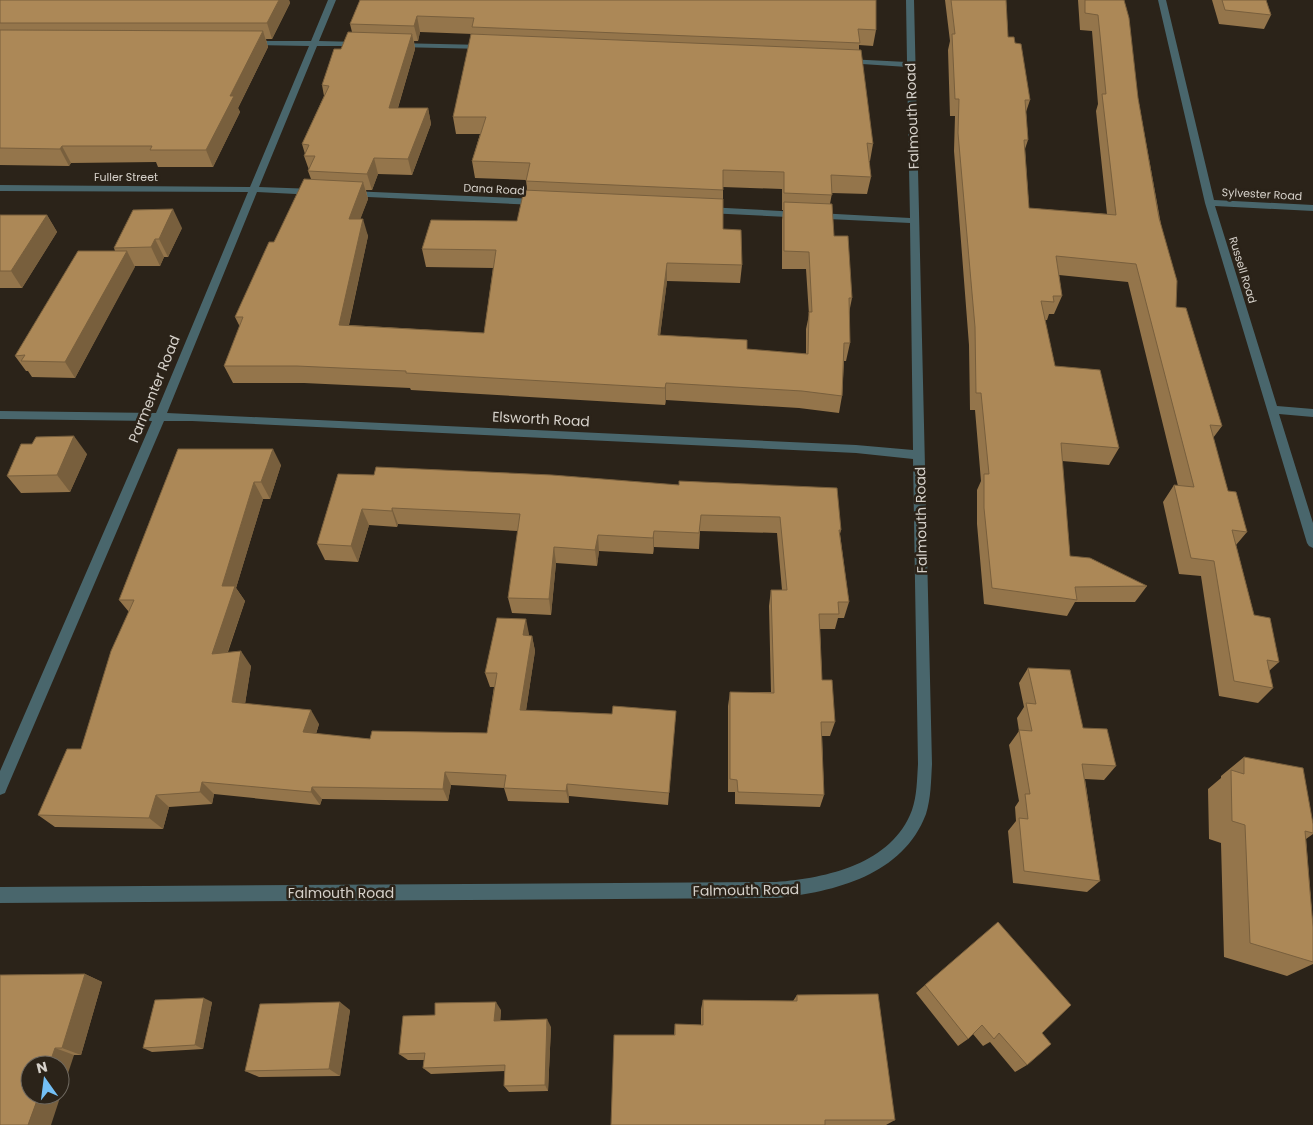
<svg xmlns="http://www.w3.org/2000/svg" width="1313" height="1125" viewBox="0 0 1313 1125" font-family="Poppins,sans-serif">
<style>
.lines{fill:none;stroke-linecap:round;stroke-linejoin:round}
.minor{fill:#49666c;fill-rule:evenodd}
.wall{fill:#94754b;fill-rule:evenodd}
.shaded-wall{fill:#785f3d}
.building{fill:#ac8857;stroke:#785f3d}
.labels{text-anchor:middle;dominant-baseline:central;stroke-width:5;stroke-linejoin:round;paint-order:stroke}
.far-street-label{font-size:11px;fill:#d6d1ca;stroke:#2b2319}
.street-label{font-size:14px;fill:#d6d1ca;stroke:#2b2319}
</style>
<rect width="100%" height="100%" fill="#2b2319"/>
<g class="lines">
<!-- minor -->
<g class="minor">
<path d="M328,0h8l-17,41 41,1 4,2 -4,2h-43l-58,141 56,2 4,3 -4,3 -58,-3 -90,221 689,32 57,5 -3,-227 -203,-10 -5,-3 5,-3 203,11 -3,-151 -60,-4 -4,-2 4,-2 60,3 -1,-62h8l18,764c-1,17 -1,34 -6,50 -23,61 -91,78 -150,84l-776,5v-16l776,-5c51,-4 116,-18 136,-72 5,-14 5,-31 6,-46l-5,-305 -57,-6 -664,-32h-28l-157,367 -2,5 -5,2v-24l152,-350 -152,-2v-8l156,2 92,-221 -248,-1v-6l250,2 59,-141 -59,-1 -4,-2 4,-2h61z"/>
<path d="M1158,0h8l48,200 99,5v6l-98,-5 62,200 36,3v8l-34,-3 34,109v25l-4,-2 -2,-3 -102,-340z"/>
<path d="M394,43l91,2 4,2 -4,2 -88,-2 -4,-2z"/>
<path d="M350,191l187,8 5,3 -5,3 -190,-9 -2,-2z"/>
</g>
</g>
<!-- wall -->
<g class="wall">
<path d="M0,0h289l1,3 -18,36h-6l2,8 -30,61 2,4 -27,55h-55l-2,-5 -85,1 -2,3 -69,-1z"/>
<path d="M360,0l516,30 -3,16 -14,-1v5l14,94 -3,17h-1l2,16 -4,17 -35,-1 -2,11 4,32 18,62 -3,15 1,30 -4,18h-2l-2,35 -3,17 -40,-5 -133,-8 -1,5 -254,-15 -1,-2 -106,-5h-71l-9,-17 16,-39 -5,-10 39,-75 37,-63 -3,-8 1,-1 -5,-14 1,-2 -3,-10 22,-48 -2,-11 19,-36 11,-17 -2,-8zM420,32l53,2 -20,83 3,17h24l-8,27 3,17 51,2 1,10 -10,31 -95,28 4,18 67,1 -9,65 -135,-8 19,-89 -8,-17 8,-20 -2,-9h6l6,-16 34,1 19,-51 -3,-16h-30l17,-59 -1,-8h4zM723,187l59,2v21h1l-1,10v49h24l3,46 -3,14v25l-59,-5 -87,-14 7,-54 73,2 2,-18 -19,-36z"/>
<path d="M945,0h61l2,37 7,6 15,57 -4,12 2,28 -3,9 4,59 78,6 -11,-103 2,-7 -6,-73 -12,-1 -2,-30h46l14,98 38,209 46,119 -9,12 15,53 19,41 -11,13 18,70 25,47 -10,9 4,17 -15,15 -39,-7 -18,-120 -22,-2 -16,-72 11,-17 4,1 -50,-204 -69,-7 3,21 -8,18h-5l-2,6h-2l10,46 64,82 -10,17 -47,-4 8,95 77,30 -12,16h-60l-8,14 -83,-12 -7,-80v-34l4,-9 -6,-71h-5l-1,-65 -15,-194 1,-35h-5l-2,-66 2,-9z"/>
<path d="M1212,0h54l5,15 -7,14 -45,-5z"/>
<path d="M0,215h47l10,17 -35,56h-22z"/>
<path d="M182,228l-14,29h-4l-4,9h-25l-60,112 -43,-1 -4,-6h-2l-11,-15 100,-105 -1,-3z"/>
<path d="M178,449l103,16 -11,34h-7l-27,89 9,13 -17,51 23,14 -6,38 74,20 -3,10 54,5 117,-6 7,-46h-4l-5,-14 44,-39v2h3l3,15 -9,59 86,4 64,-3 -8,94 -99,-9v7l-61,-2 -4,-13 -53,-3 -3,16 -126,-2 -2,6 -106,-11 -2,10 -43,3 -6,22 -108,-2 -17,-12 43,-66 48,-137 -10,-12z"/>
<path d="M87,454l-17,38 -49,1 -14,-17z"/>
<path d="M338,474l341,11 162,45 -1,4 9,68 -5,16h-6l-3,11h-15l2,51 13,42 -5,14h-8l2,59 -4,12 -85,-3v-12h-7v-86l2,-14h41l-2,-86 2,-16h11l-5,-57 -77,-2 -1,18 -45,-2 -1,7 -54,-3 -2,15 -41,-3 -5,52 -39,-2 -4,-15 10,-67 -120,-7 -1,3 -28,-2 -11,37 -33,-2 -8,-16z"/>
<path d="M1028,668l88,98 -12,14 -19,-1 15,102 -13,11 -74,-9 -5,-52 8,-10 -1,-14 4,-6 -10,-56 10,-14 -2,-13 7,-11 -5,-24z"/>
<path d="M1244,757l69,67v10l-7,5 7,88v37l-26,12 -63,-19 -3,-114 -12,-4 -1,-50 13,-11v-2z"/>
<path d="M85,974l17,8 -21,73h-7l-74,70z"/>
<path d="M925,985l117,48 -15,32 -12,7 -25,-30 -7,4 -10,-12 -5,5 -10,7 -42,-53z"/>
<path d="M797,995l98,125 -9,5h-275l63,-90 1,-11 26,1v-16l2,-9 90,1z"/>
<path d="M212,1002l-9,47 -51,3 -9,-4z"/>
<path d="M350,1010l-10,66 -81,1 -14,-6z"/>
<path d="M501,1010l-1,10 51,7 -3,64 -39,1 -5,-6 1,-15 -74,3 -8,-6 1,-8h-16l-9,-6 36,-39z"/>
</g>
<!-- shaded-wall -->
<g class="shaded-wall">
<path d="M279,0h10l1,3 -18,36 -5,-16z"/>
<path d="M417,16l3,16 -2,9 -4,-15z"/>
<path d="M263,31l5,16 -30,61 2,4 -27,55 -7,-17 24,-54z"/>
<path d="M412,34l3,15 -22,75 -4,-16z"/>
<path d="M428,108l3,16 -19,51 -4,-16z"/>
<path d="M62,146l9,17 -2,3 -9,-17z"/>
<path d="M374,158l4,16 -6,16 -5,-16z"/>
<path d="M363,182l5,17 -14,37 -5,-17z"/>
<path d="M173,209l9,19 -14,29 -9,-18z"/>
<path d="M47,215l10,17 -35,56 -11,-17z"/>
<path d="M363,219l5,17 -23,106 -6,-17z"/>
<path d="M155,239l9,18 -4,9 -9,-19z"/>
<path d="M127,251l8,16 -60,111 -10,-16z"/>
<path d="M667,263v18l-9,71v-17z"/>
<path d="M666,383v17l-1,5v-17z"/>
<path d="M74,436l13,18 -17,38 -13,-17z"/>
<path d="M273,449l8,16 -11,34 -9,-17z"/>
<path d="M254,482l9,17 -27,89 9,13 -23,67 -10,-14 10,-68z"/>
<path d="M392,508l6,16 -1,3 -5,-16z"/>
<path d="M362,509l7,16 -11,37 -7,-16z"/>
<path d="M654,531v16l-1,7v-16z"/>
<path d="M598,535l1,16 -2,15 -2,-16z"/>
<path d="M554,547l2,16 -5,52 -2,-16z"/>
<path d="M526,619l3,15 -3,16 -3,-15z"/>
<path d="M532,636l3,15 -11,73 -4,-14z"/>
<path d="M241,651l10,15 -8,50 -11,-14z"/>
<path d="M311,710l8,14 -7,22 -9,-14z"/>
<path d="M445,772l6,13 -3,16 -5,-12z"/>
<path d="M202,782l12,12 -2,10 -12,-12z"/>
<path d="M567,784l2,12v7l-3,-12z"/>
<path d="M312,787l10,12 -2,6 -9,-13z"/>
<path d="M156,795l13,12 -6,22 -14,-11z"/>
<path d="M85,974l17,8 -21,73 -19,-7z"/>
<path d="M204,998l8,4 -9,47 -8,-4z"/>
<path d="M340,1002l10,8 -10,66 -11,-7z"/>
<path d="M496,1002l5,8 -1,18 -6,-7z"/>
<path d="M547,1019l4,8 -3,64 -3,-6z"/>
<path d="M55,1048l19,7 -23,70h-23l11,-30h21v-30h-11z"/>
</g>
<!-- building -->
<g class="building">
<path d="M0,0h279l-12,23h-267z"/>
<path d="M360,0h516v30l-18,-1 2,14 -388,-16 2,-9 -57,-2 -3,10 -64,-2z"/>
<path d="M951,0h55l2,37h6l1,6 6,1 9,56h-5l3,40h-4l5,68 87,7 -14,-121h4l-8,-79 -13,-2v-13h39l5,18 9,80 21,120 18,63 -1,26 10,1 36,118 -12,-1 18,66 8,1 11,40 -15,-2 22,85 16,3 9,44 -12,-2 6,28 -39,-7 -20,-120 -23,-3 -17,-73 20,2 -58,-223 -80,-8 6,40h-9l1,6 -13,-1 14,65 45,4 19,78 -58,-5 9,113 20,2 57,28 -72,1 2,13 -85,-12 -8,-80v-34h5l-8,-81h-5l-1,-66 -17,-194 1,-34h-4l-3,-65h3z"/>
<path d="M1222,0h44l5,15 -46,-5z"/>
<path d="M0,30l263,1 -33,65h4l-28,54h-56l2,-4h-90l-2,3 -60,-1z"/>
<path d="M348,32l64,2 -23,74h39l-20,51 -34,-1 -7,16 -59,-3 7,-15h-11l5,-11 -7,-1 27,-58 -7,-1 12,-36h7z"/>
<path d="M471,34l390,16 12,94 -6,-1 4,34 -40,-2 1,20 -48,-2v-21l-61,-2v20l-197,-9 4,-18 -58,-2 14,-44h-33z"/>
<path d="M304,179l59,3 -14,37h14l-24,106 145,8 12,-83 -74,-1 9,-29 86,1 7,-31 199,9v30l18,1 1,35 -75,-2 -9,72 89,5v9l61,5 1,-42h3l-3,-60 -25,-1v-49l48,2 2,32h14l4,62h-3l1,45h-6l-2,53 -40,-5 -136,-8 -1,5 -259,-15v-2l-109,-5h-73l19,-49h-8l34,-75h5z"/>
<path d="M173,209l-14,30h-4l-4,8 -37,1 19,-38z"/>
<path d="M0,215h47l-36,56h-11z"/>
<path d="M78,251h49l-62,111 -44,-1 4,-6 -10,1z"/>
<path d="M74,436l-17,39 -50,1 14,-32h11l4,-7z"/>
<path d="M178,449h95l-12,33h-7l-32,104h13l-23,68 29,-3 -9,51 79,8 -8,22 67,7 2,-8 115,2 10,-60h-12l12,-55 29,1 -3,16 9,1 -12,74 92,4 1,-8 63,5 -7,82 -102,-9 -1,7 -62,-3 2,-13 -61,-3 -2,17 -131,-2 -1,5 -109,-10 -2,10 -44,3 -7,23 -111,-3 29,-66h14l30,-98 23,-51h-15z"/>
<path d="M376,467l176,8 127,10v-4l158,7 4,42h-2l10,72h-11l1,12h-20l3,66h10l3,42h-14l3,73 -86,-3 -1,-12 -7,-1v-87l44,1 -3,-103h16l-7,-73 -79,-2 -2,18 -45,-2 -1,7 -55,-3 -3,15 -41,-3 -5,52 -41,-1 12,-84 -128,-6v3l-30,-2 -11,37 -34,-2 21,-70 36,1z"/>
<path d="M1028,668l42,2 13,58 24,1 9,37 -34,-2 18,117 -76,-10 -5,-53 9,1 -3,-25h5l-11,-64 13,1 -6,-28 10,1z"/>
<path d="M1244,757l59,11 10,56v9l-8,-2 8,96v35l-63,-19 -5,-118 -13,-4 -1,-51 13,4z"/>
<path d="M998,922l73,83 -29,28 9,11 -24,21 -28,-32 -5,6 -12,-14 -14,14 -43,-54z"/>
<path d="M85,974l-23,74h-7l-6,17h-19v30h9l-11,30h-28v-150z"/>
<path d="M878,994l17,126h-70v5h-214l3,-90h61v-11l28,1v-25l94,1v-6z"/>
<path d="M204,998l-9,47 -52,3 12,-48z"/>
<path d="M340,1002l-11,67 -84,2 15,-67z"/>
<path d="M496,1002l-2,19 53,-2 -2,66 -41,1 1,-21 -82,3 2,-15 -26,1 4,-38 32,-1v-12z"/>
</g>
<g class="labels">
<!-- far-street labels -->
<g class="far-street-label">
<text x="126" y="177">Fuller Street</text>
<text transform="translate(494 189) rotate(3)">Dana Road</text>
<text transform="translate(1262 194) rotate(3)">Sylvester Road</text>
<text transform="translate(1243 270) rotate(73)">Russell Road</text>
</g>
<!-- street labels -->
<g class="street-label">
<text transform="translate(912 116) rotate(-92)">Falmouth Road</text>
<text transform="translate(154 389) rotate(-68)">Parmenter Road</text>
<text transform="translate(541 419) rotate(3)">Elsworth Road</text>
<text transform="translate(921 520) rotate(-91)">Falmouth Road</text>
<text transform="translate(746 890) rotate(-1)">Falmouth Road</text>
<text x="341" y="893">Falmouth Road</text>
</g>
</g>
<!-- north arrow -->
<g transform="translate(45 1080) rotate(346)"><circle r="24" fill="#2b2319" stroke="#6f6960"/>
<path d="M0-4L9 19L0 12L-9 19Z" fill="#74c0f6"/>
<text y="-8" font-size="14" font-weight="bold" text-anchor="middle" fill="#d6d1ca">N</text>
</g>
</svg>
